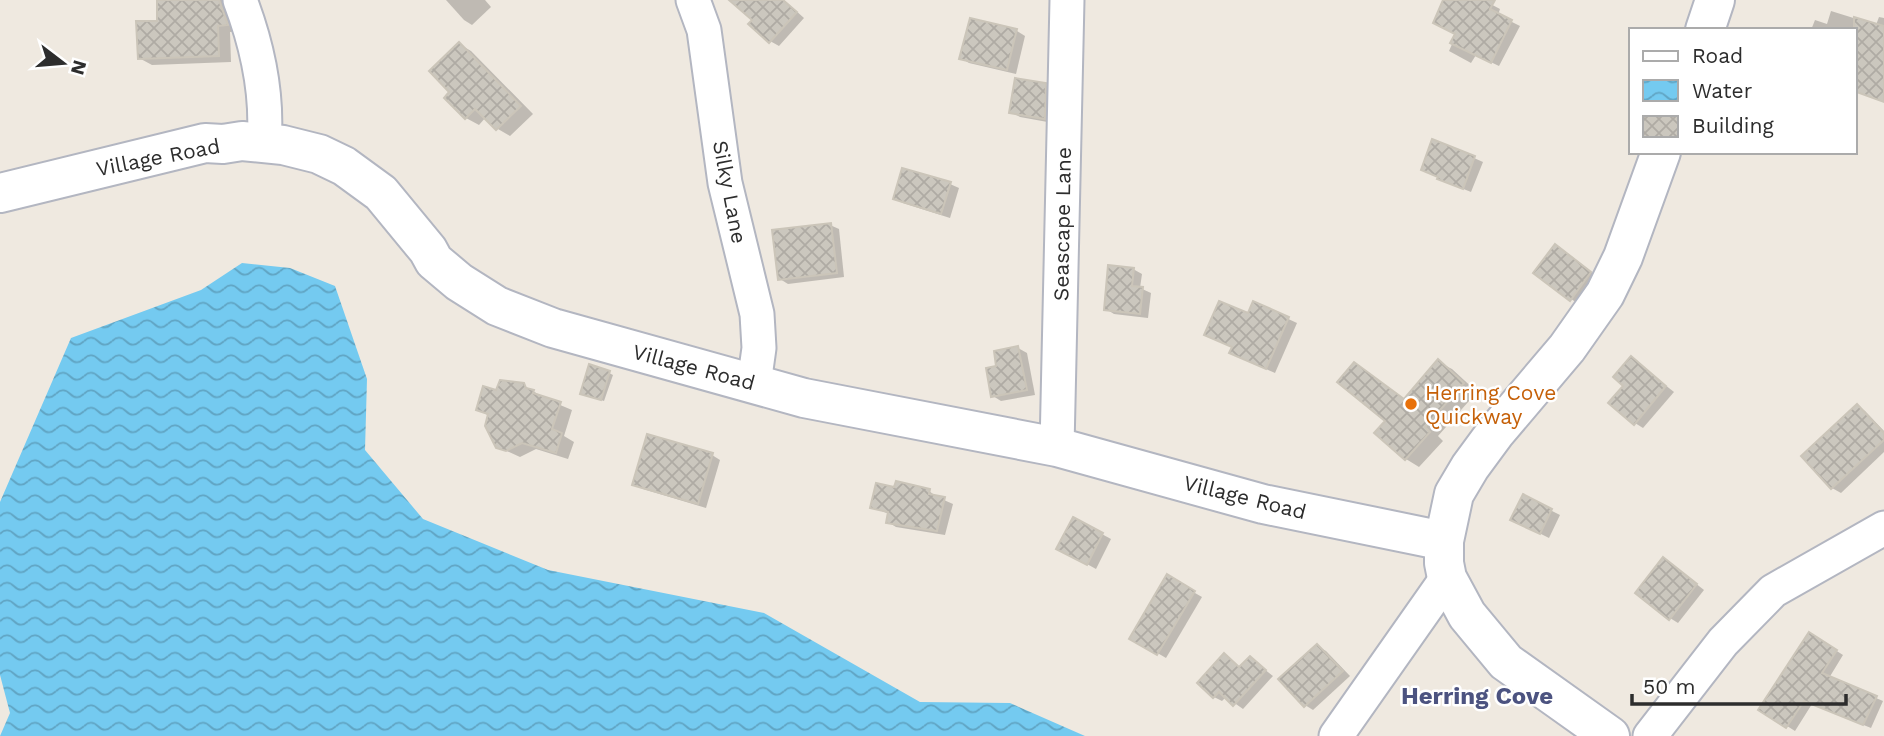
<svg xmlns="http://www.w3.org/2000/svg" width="1884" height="736" viewBox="0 0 1884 736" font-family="'Work Sans',sans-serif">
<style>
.water{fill:url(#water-waves)}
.shadow{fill:#0003}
.building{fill:url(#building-cross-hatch);stroke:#cbc5b9;stroke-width:2}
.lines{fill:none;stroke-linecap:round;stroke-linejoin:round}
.minor-casing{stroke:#b3b6c1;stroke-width:37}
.tertiary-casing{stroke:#b3b6c1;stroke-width:42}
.secondary-casing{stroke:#b3b6c1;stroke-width:42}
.minor{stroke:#fff;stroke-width:33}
.tertiary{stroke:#fff;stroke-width:38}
.secondary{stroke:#fff;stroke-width:38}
.food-dot{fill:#e8710a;stroke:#fff;stroke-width:2.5}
.labels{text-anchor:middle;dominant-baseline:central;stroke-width:5;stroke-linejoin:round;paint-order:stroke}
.street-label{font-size:21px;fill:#2d2d2d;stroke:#fff}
.food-label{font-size:21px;fill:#c56008;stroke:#fff;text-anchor:start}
.quarter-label{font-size:24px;font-weight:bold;fill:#4c5380;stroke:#fff}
</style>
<defs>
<pattern id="water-waves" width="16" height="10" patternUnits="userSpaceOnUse" patternTransform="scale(1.75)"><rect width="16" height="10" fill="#74caf0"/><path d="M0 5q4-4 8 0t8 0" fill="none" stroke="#60a4c3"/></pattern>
<pattern id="building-cross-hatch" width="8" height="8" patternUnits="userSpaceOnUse" patternTransform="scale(1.75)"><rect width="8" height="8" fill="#cbc7be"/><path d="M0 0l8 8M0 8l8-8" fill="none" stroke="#afaba4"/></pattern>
</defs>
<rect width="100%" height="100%" fill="#efe9e0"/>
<!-- water -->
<path class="water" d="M242,263l48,5 45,18 32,93 -2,71 58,69 125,51 216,43 156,89 90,1 75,33h-1085l10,-23 -10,-38v-173l71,-164 130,-48z"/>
<!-- shadow -->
<g class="shadow">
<path d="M158,0h70l12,31 -10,1 1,30 -79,3 -13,-7 20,-35z"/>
<path d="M446,0h39l6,7 -19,18 -8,-5z"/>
<path d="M732,0h52l20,18 -25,28 -9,-5 -16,-21z"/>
<path d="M1445,0h38l17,9 -2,6 22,11 -21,40 -23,-11 -5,8 -22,-12 8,-18z"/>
<path d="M1831,11l45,14 3,-8 5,1v84l-30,-11v-61h-43l4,-10 12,4z"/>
<path d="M1017,31l8,5 -9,38 -47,-11 -8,-5z"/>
<path d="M459,44l12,7 62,63 -23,22 -12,-7 -12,-12 -7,8 -13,-7z"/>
<path d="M1045,85l9,5 -1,33 -33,-6 -9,-5z"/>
<path d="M1474,158l9,4 -12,30 -32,-13z"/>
<path d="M950,184l9,4 -9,30 -47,-15 -8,-4z"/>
<path d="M830,225l9,4 5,48 -56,7 -8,-5z"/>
<path d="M1563,251l36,27 -20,26 -8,-5z"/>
<path d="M1133,269l9,5 -2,14 11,5 -3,25 -34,-4 -8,-5z"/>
<path d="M1254,303l43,20 -22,50 -35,-16 8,-42z"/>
<path d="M1018,348l9,5 8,42 -34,6 -8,-5 5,-29z"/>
<path d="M1631,358l43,34 -31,36 -8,-5 -10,-37z"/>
<path d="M1438,362l14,7 25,23 -39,44 5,5 -24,26 -13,-8 -19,-38 -33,-57 51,36z"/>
<path d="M609,373l4,2 -9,26 -18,-6z"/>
<path d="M523,385l23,14 26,11 -8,26 10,6 -6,17 -32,-10 -16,8 -22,-10 -9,-31 -11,-7 19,-17z"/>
<path d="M1857,406l8,5 19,20v21l-43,41 -9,-5z"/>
<path d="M712,455l8,5 -14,48 -63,-19 -9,-5z"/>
<path d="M896,490l33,1 8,6 16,7 -8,31 -49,-8 -8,-5 1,-8 -17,-7z"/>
<path d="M1524,497l36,18 -11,23 -28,-14z"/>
<path d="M1074,519l37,20 -15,30 -38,-21z"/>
<path d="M1671,564l33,26 -26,33 -8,-5z"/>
<path d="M1167,577l35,20 -36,61 -34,-20z"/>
<path d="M1810,634l33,21 -14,23 54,23 -12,27 -59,-24 -17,27 -35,-22z"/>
<path d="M1317,646l9,5 24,25 -37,34 -8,-5z"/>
<path d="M1224,656l17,12 9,-10 23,18 -30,33 -17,-12 -4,4 -8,-4z"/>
</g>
<!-- building -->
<g class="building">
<path d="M157,0h62l9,25 -10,1 1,30 -81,3 -2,-38h21z"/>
<path d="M729,0h54l14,12 -28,31 -21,-19 4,-4z"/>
<path d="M1443,0h52l-5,9 22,11 -21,43 -41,-20 5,-9 -22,-11z"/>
<path d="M1854,17l30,9v76l-30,-11z"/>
<path d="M970,18l47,11 -10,41 -48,-11z"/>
<path d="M459,42l62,64 -25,24 -21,-21 -10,10 -21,-21 5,-6 -20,-21z"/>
<path d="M1015,78l31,5 -1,36 -36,-6z"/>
<path d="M1432,139l43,17 -12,33 -26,-10 1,-2 -17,-7z"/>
<path d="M902,168l49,14 -10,32 -48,-15z"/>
<path d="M831,223l6,50 -59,7 -6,-50z"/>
<path d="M1555,244l36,28 -21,29 -37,-28z"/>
<path d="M1108,265l26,3 -2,18 11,1 -3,27 -36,-4z"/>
<path d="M1219,301l29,12 5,-12 36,16 -23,52 -37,-16 3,-6 -28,-12z"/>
<path d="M1018,346l9,44 -36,7 -5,-29 10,-2 -2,-15z"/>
<path d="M1631,356l35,30 -32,39 -26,-22 15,-17 -10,-9z"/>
<path d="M1438,359l26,24 -39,44 5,5 -25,28 -31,-27 11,-12 -48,-39 17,-20 50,37z"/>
<path d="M589,364l21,7 -9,29 -21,-6z"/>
<path d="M500,380l24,3 2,5 8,2 -1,3 28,9 -9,27 10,4 -6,20 -34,-10 -16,8 -10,-3 -11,-22 3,-12 -12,-4 7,-24 13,4z"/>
<path d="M1857,404l27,29v7l-53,49 -30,-33z"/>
<path d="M647,434l66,19 -15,51 -66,-19z"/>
<path d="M896,481l34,8 -1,5 16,3 -8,34 -51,-8 2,-11 -18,-4 6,-25 18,4z"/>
<path d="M1523,494l29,15 -12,25 -30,-14z"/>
<path d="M1073,517l30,16 -16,32 -31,-16z"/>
<path d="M1663,557l34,27 -28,36 -34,-27z"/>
<path d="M1167,574l28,17 -38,64 -28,-16z"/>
<path d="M1809,632l28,18 -15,23 55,23 -14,29 -59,-24 -18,27 -28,-18z"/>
<path d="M1317,644l26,27 -39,36 -26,-28z"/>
<path d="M1224,653l15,14 11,-11 16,14 -33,36 -14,-14 -6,6 -16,-15z"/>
</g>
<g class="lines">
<!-- minor casing -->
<g class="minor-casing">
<g id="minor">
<path d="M240,0c18,47 28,93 24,143"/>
<path d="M693,0l11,30 21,153 32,131 2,34 -5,36"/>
<path d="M1057,447l10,-447"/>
<path d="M1336,736l111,-158"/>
<path d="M1650,736l73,-94 50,-51 111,-63"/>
</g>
</g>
<!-- tertiary casing -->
<g class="tertiary-casing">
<path id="tertiary" d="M0,193l205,-50 18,1 19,-3 41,4 36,9 25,12 37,27 47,57 6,11 25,21 38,24 56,22 251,70 253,49 206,57 181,37"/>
</g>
<!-- secondary casing -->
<g class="secondary-casing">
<g id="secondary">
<path d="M1705,30l10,-30"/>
<path d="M1610,736l-104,-74 -39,-47 -20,-37 -3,-15v-22l10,-47 16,-27 25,-34 72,-85 38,-54 18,-37 38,-105"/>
</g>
</g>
<!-- minor -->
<use href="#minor" class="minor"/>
<!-- tertiary -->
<use href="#tertiary" class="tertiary"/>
<!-- secondary -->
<use href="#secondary" class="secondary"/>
</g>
<!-- markers -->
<circle class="food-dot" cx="1411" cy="404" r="7"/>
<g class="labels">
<!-- street labels -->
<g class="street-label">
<text transform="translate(158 157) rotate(-11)">Village Road</text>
<text transform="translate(730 192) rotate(79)">Silky Lane</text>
<text transform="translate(1062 224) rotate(-89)">Seascape Lane</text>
<text transform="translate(694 367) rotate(15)">Village Road</text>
<text transform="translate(1245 497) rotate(14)">Village Road</text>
</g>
<!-- food labels -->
<g class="food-label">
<text x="1425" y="392">Herring Cove<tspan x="1425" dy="24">Quickway</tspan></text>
</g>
<!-- quarter labels -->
<g class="quarter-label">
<text x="1477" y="696">Herring Cove</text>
</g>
</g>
<!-- legend -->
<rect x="1629" y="28" width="228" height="126" fill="#ffffff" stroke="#ababab" stroke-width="2"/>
<rect x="1643" y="51" width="35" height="10" fill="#ffffff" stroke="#ababab" stroke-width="2"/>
<text x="1692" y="63" font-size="21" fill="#2d2d2d">Road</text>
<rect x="1643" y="80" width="35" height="21" fill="url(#water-waves)" stroke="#ababab" stroke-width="2"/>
<text x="1692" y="98" font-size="21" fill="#2d2d2d">Water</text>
<rect x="1643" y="116" width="35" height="21" fill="url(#building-cross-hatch)" stroke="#ababab" stroke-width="2"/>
<text x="1692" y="133" font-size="21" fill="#2d2d2d">Building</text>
<!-- north arrow -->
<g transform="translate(63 63) rotate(106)" stroke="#ffffff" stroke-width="5" paint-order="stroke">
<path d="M0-5L12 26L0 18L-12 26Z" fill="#2d2d2d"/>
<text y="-10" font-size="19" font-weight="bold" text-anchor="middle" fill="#2d2d2d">N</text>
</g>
<!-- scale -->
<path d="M1632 694v10h214v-10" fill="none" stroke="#2d2d2d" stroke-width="3.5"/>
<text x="1643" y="694" font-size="21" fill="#2d2d2d" stroke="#ffffff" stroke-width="5" paint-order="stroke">50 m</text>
</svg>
